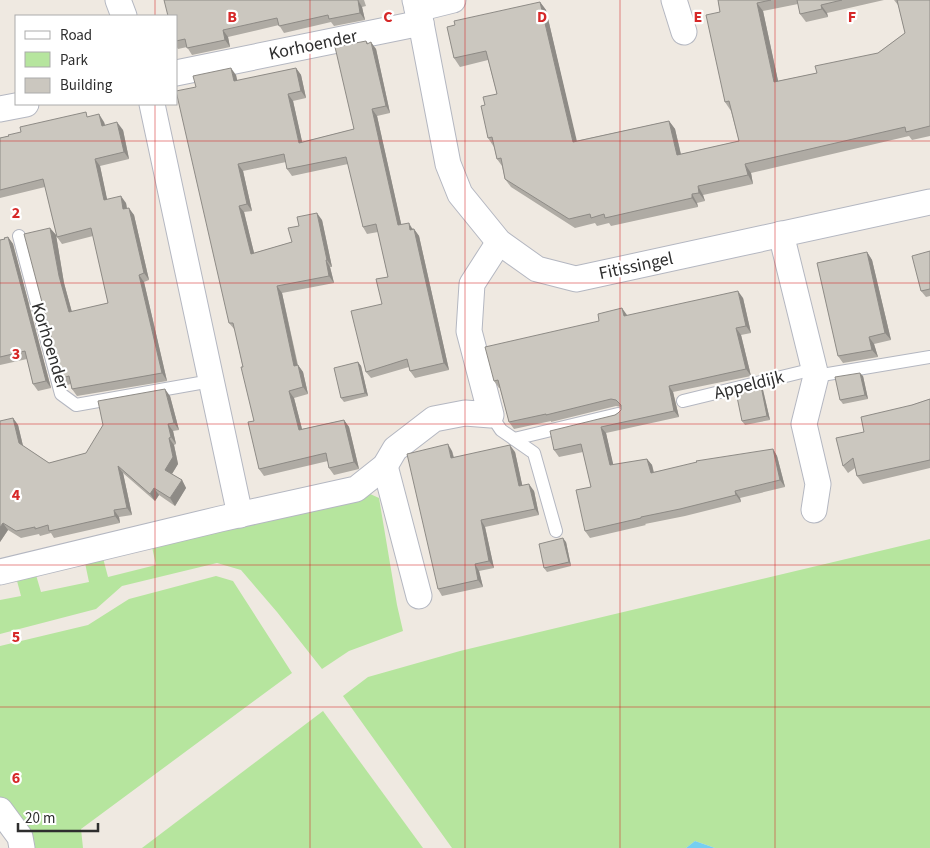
<svg xmlns="http://www.w3.org/2000/svg" width="930" height="848" viewBox="0 0 930 848" font-family="'Source Sans 3',sans-serif">
<style>
.green{fill:#b6e59e}
.water{fill:#75cff0}
.lines{fill:none;stroke-linecap:round;stroke-linejoin:round}
.lane-casing{stroke:#b4b7c1;stroke-width:14}
.street-casing{stroke:#b4b7c1;stroke-width:27}
.lane{stroke:#fff;stroke-width:12}
.street{stroke:#fff;stroke-width:25}
.wall{fill:#afaba4}
.shaded-wall{fill:#8e8b86}
.building{fill:#cbc7bf;stroke:#8e8b86}
.grid{fill:none;stroke:#d62828;stroke-width:1;stroke-opacity:0.55}
.labels{text-anchor:middle;dominant-baseline:central;stroke-width:4.5;stroke-linejoin:round;paint-order:stroke}
.street-label{font-size:18px;fill:#2e2e2e;stroke:#fff}
.grid-label{font-size:16px;text-anchor:middle;font-weight:bold;fill:#d62828;stroke:#fff;stroke-width:4.5;stroke-linejoin:round;paint-order:stroke}
</style>
<rect width="100%" height="100%" fill="#efe9e1"/>
<!-- green -->
<g class="green">
<path d="M368,493l11,5 18,107 6,26 -54,20 -27,18 -45,-57 -36,-42 -24,-7 -95,23 -26,23 -96,25v-34l21,-4 -5,-19 20,-2 5,17 48,-10 -4,-19 18,-5 5,19 48,-12 -4,-18 99,-22 4,-6z"/>
<path d="M930,539v309h-215l-20,-7 -9,7h-234l-109,-152 25,-19 92,-26z"/>
<path d="M216,576l17,5 59,92 -211,156 2,19h-48l-1,-9 -34,-42v-151l88,-21 41,-26z"/>
<path d="M323,711l100,137h-281z"/>
</g>
<!-- water -->
<path class="water" d="M695,841l20,7h-29z"/>
<g class="lines">
<!-- lane casing -->
<g class="lane-casing">
<g id="lane">
<path d="M19,236l42,158 15,11 135,-24"/>
<path d="M816,376l114,-19"/>
<path d="M683,401l131,-32"/>
<path d="M491,415l10,15 33,23 22,78"/>
<path d="M514,439l104,-25"/>
</g>
</g>
<!-- street casing -->
<g class="street-casing">
<g id="street">
<path d="M118,0l6,16"/>
<path d="M415,0l6,23 27,141 12,30 39,48 38,27 39,10 354,-77"/>
<path d="M674,0l10,32"/>
<path d="M417,9l36,-9"/>
<path d="M176,73l245,-50"/>
<path d="M152,104l88,411"/>
<path d="M0,109l26,-5"/>
<path d="M781,234l35,142 -12,48 14,60 -4,26"/>
<path d="M385,466l34,130"/>
<path d="M0,572l220,-53 136,-30 29,-23 10,-17 39,-30 31,-6 26,2 -22,-84 3,-47 27,-42"/>
<path d="M0,810l20,27 2,11"/>
</g>
</g>
<!-- lane -->
<use href="#lane" class="lane"/>
<!-- street -->
<use href="#street" class="street"/>
</g>
<!-- wall -->
<g class="wall">
<path d="M164,0h200l2,6 -4,1 3,13 -31,6 -3,-4 -47,11 -5,-8 -51,12 2,10 -38,8 -5,-8 -9,2 -2,-3v-30z"/>
<path d="M718,0h166l-57,13 1,4 -22,5 -6,-8 -2,-10 -35,7 15,70 39,-8 61,-20 27,-20 -7,-29v1l-4,-5h36v136l-18,4 -3,-4 -158,37 2,11 -50,11 2,6 -8,2 1,4 -87,19 -2,-3 -12,3 -2,-3 -20,5 -64,-41 -6,-8 -3,-13 -5,-7 -3,-12 -6,-9 -3,-33 12,-11 -9,-34 -28,7 -6,-9 86,-56 6,8 30,131 93,-20 6,8 6,25 58,-13 -8,-30 -6,-9 -5,-90z"/>
<path d="M366,41l2,2 8,6 14,64 -13,3 24,108 13,5 5,7 30,134 -34,8 -5,-7 -1,-4 -38,11 -5,-6 22,-95 -10,-45 -11,2 -4,-7 -15,-63 -56,12 -5,-7 -1,-7 -43,9 9,40 -8,1 10,41 38,-11 7,-16 23,-6 10,47h-2l4,16 -52,10 16,72 5,7 5,22 -14,4 8,31 42,-9 5,7 10,42 -25,6 -5,-7 -1,-7 -64,15 -5,-7 -5,-48 -19,-91 -6,-7 -33,-236 40,-12 1,6 59,-13 5,7 5,23 -13,3 9,41 52,-13z"/>
<path d="M89,117l15,5 1,3 18,5 6,29 -29,7 7,34 19,3 1,5 7,7 15,65 -5,2 23,99 -90,15 -5,-7 -1,-5 -4,1 -5,-7 -12,-150 6,7 8,48 8,29 36,-9 -15,-67 -31,8 -5,-7 -12,-50 -45,11v-60z"/>
<path d="M8,237l5,7 38,144 -13,3 -5,-7 -6,-25 -27,6v-125l5,-1z"/>
<path d="M930,251v45l-4,1 -5,-6z"/>
<path d="M867,252l5,8 19,80 -17,4 4,13 -35,6 -5,-7z"/>
<path d="M743,298l8,35 -10,2 10,41 -78,16 6,25 -73,16 7,32 34,-6 5,6 2,7 119,-23 4,7 8,31 -45,11 1,4 -56,14 -40,8 1,1 -56,13 -5,-7 6,-44 -8,-35 -24,5 -5,-7 64,-37 3,-3v-3l-5,-1 -65,16v-1l-37,8 -5,-7 -9,-34h-1l-5,-7 133,-65z"/>
<path d="M358,362l3,4 7,30 -24,6 -3,-4z"/>
<path d="M863,376l5,23 -25,5 -3,-4z"/>
<path d="M761,386l2,4 7,30 -25,5 -3,-4z"/>
<path d="M170,396l9,34 -6,1 3,13 -2,1 4,19 -6,10 10,6 4,8 -11,18 -16,-11 -4,6 -32,-28 9,42 -13,2 1,6 -66,15 -3,-5 -11,3 -1,-2 -18,4 -13,-8 -8,12 13,-124 5,7 5,21 26,17 37,-10z"/>
<path d="M930,399v69l-67,16 -6,-8 -2,-8 -7,5 -5,-7 21,-34 48,-27z"/>
<path d="M452,451l2,6 61,-5 7,33 12,6 5,24 -54,12 9,41 -15,3 4,16 -41,9 -4,-7z"/>
<path d="M566,542l5,24 -24,6 -3,-4z"/>
</g>
<!-- shaded-wall -->
<g class="shaded-wall">
<path d="M358,0l4,7 3,13 -5,-7z"/>
<path d="M540,2l6,8 33,140 -6,-8z"/>
<path d="M757,3l6,8 17,79 -6,-8z"/>
<path d="M821,5l6,8 1,4 -6,-8z"/>
<path d="M223,30l5,7 2,10 -5,-7z"/>
<path d="M371,42l5,7 14,64 -4,-7z"/>
<path d="M231,68l5,7 3,13 -5,-7z"/>
<path d="M296,68l5,7 5,23 -5,-7z"/>
<path d="M288,94l5,7 11,49 -5,-7z"/>
<path d="M372,109l5,7 26,116 -5,-7z"/>
<path d="M99,114l5,8 3,11 -5,-7z"/>
<path d="M669,121l6,8 8,35 -6,-9z"/>
<path d="M117,122l6,8 6,29 -5,-7z"/>
<path d="M95,159l5,7 9,42 -5,-8z"/>
<path d="M238,164l5,7 9,40 -5,-7z"/>
<path d="M745,164l6,9 2,11 -5,-9z"/>
<path d="M698,186l5,9 2,6 -6,-8z"/>
<path d="M692,194l5,9 1,4 -6,-9z"/>
<path d="M121,196l5,7 2,13 -5,-7z"/>
<path d="M239,206l5,6 12,49 -5,-7z"/>
<path d="M129,208l5,7 15,65 -5,-7z"/>
<path d="M317,213l5,7 10,47 -5,-7z"/>
<path d="M409,223l4,7h-3z"/>
<path d="M50,228l6,7 8,48 10,37 -5,-8 -10,-36z"/>
<path d="M414,229l5,7 30,134 -5,-7z"/>
<path d="M8,237l5,7 38,144 -5,-7z"/>
<path d="M867,252l5,8 19,80 -6,-7z"/>
<path d="M326,260l4,7 4,16 -5,-7z"/>
<path d="M139,275l5,7 23,99 -5,-8z"/>
<path d="M277,286l5,7 17,80 -5,-7z"/>
<path d="M738,291l5,7 8,35 -5,-7z"/>
<path d="M622,308l5,7 2,8 -5,-7z"/>
<path d="M736,328l5,7 10,41 -5,-7z"/>
<path d="M869,337l5,7 4,13 -6,-7z"/>
<path d="M358,362l3,4 7,30 -3,-3z"/>
<path d="M298,365l5,7 5,22 -5,-7z"/>
<path d="M860,373l3,3 5,23 -3,-4z"/>
<path d="M669,386l4,6 6,25 -5,-6z"/>
<path d="M761,386l2,4 7,30 -3,-4z"/>
<path d="M165,389l5,7 9,34 -5,-7z"/>
<path d="M289,391l5,7 10,39 -5,-7z"/>
<path d="M13,418l5,7 6,25 -5,-7z"/>
<path d="M344,420l5,7 10,42 -5,-7z"/>
<path d="M168,424l5,7 3,13 -5,-7z"/>
<path d="M601,427l5,6 9,39 -5,-7z"/>
<path d="M169,438l5,7 4,19 -8,13 -5,-7z"/>
<path d="M448,444l4,7 3,14 -4,-7z"/>
<path d="M510,445l5,7 9,41 -5,-7z"/>
<path d="M773,449l4,7 8,31 -5,-7z"/>
<path d="M647,459l5,6 3,15 -4,-7z"/>
<path d="M118,466l5,7 9,42 -5,-7z"/>
<path d="M182,480l4,8 -11,18 -5,-8z"/>
<path d="M529,484l5,7 5,24 -4,-6z"/>
<path d="M154,488l5,7 -4,6 -5,-7z"/>
<path d="M735,491l5,7 1,4 -5,-7z"/>
<path d="M114,510l5,7 1,6 -5,-7z"/>
<path d="M481,520l4,7 9,41 -5,-7z"/>
<path d="M3,523l5,7 -8,12v-15z"/>
<path d="M563,538l3,4 5,24 -2,-4z"/>
<path d="M475,564l4,7 4,16 -5,-7z"/>
</g>
<!-- building -->
<g class="building">
<path d="M164,0h194l2,13 -31,6 -1,-4 -49,11 -2,-8 -54,12 2,10 -38,8 -2,-9 -9,2v-25h-8z"/>
<path d="M718,0h53l-14,3 17,79 43,-9 -2,-7 63,-13 27,-20 -8,-33h33v126l-24,6 -1,-5 -160,37 3,11 -50,11 1,7 -7,1v4l-87,20 -1,-4 -13,4 -1,-4 -21,5 -64,-40 -4,-21 -4,1 -5,-22 -4,1 -7,-32 4,-1 -2,-8 14,-3 -11,-43 -32,7 -7,-31 8,-2 -1,-4 86,-19 33,140 96,-21 8,34 62,-14 -10,-40 -4,1 -19,-87 14,-3z"/>
<path d="M797,0h45l-21,5 1,4 -22,5z"/>
<path d="M366,41l1,3 4,-2 15,64 -14,3 26,116 11,-2 1,7 4,-1 30,134 -34,8 -3,-12 -41,13 -15,-61 31,-7 -6,-25 12,-2 -12,-53 -13,3 -17,-70 -59,12 -3,-15 -46,10 9,40 -8,2 12,48 41,-12 -4,-14 11,-2 -2,-9 20,-4 10,47h-1l3,16 -52,10 17,80 4,-1 5,22 -14,4 10,39 45,-10 10,42 -25,6 -3,-15 -67,16 -11,-47 6,-1 -13,-54h2l-10,-44h-4l-53,-232 20,-4 -3,-11 38,-8 3,13 62,-13 5,23 -13,3 11,49 55,-14 -19,-82z"/>
<path d="M86,112l1,5 12,-3 3,12 15,-4 7,30 -29,7 9,41 17,-4 2,13 6,-1 15,65 -5,2 23,98 -90,16 -3,-13 -7,2 -38,-144 26,-6 9,48 10,36 39,-9 -17,-75 -34,9 -14,-58 -43,11v-52l9,-2 -1,-1 13,-3 -1,-5z"/>
<path d="M8,237l38,144 -13,3 -8,-33 -25,6v-117l5,-1 -1,-1z"/>
<path d="M930,251v38l-9,2 -9,-35z"/>
<path d="M867,252l18,81 -16,4 3,13 -34,6 -21,-93z"/>
<path d="M738,291l8,35 -10,2 10,41 -77,17 5,25 -73,16 9,38 37,-6 4,14 46,-11 -1,-1 77,-12 7,31 -45,11 1,4 -56,14 -39,8v1l-56,13 -9,-41 15,-3 -10,-43 -27,6 -4,-19 65,-16 3,-2 3,-3v-5l-5,-5 -5,-1 -65,16v-1l-37,8 -11,-42 -4,1 -9,-34 114,-26 -1,-7 24,-6 2,8z"/>
<path d="M358,362l7,31 -24,5 -7,-30z"/>
<path d="M860,373l5,22 -25,5 -5,-23z"/>
<path d="M761,386l6,30 -25,5 -6,-29z"/>
<path d="M165,389l9,34 -6,1 3,13 -2,1 4,19 -8,13 17,10 -12,18 -16,-10 -4,6 -32,-28 9,42 -13,2 1,6 -66,15 -1,-6 -13,4v-2l-19,4 -13,-8 -3,4v-106l13,-3 6,25 30,20 37,-10 17,-28 -5,-24z"/>
<path d="M930,399v61l-73,16 -4,-18 -10,8 -7,-28 28,-6 -3,-15 51,-12z"/>
<path d="M448,444l3,14 59,-13 9,41 10,-2 6,25 -54,11 8,41 -14,3 3,16 -40,9 -31,-135z"/>
<path d="M563,538l6,24 -25,6 -5,-24z"/>
</g>
<!-- grid -->
<path class="grid" d="M155,0v16M310,0v848M465,0v848M620,0v848M775,0v848M155,104v744M0,141h930M0,283h930M0,424h930M0,565h930M0,707h930"/>
<g class="labels">
<!-- street labels -->
<g class="street-label">
<text transform="translate(313 45) rotate(-12)">Korhoender</text>
<text transform="translate(636 266) rotate(-12)">Fitissingel</text>
<text transform="translate(50 346) rotate(73)">Korhoender</text>
<text transform="translate(749 385) rotate(-14)">Appeldijk</text>
</g>
</g>
<g class="grid-label">
<text x="232" y="22">B</text>
<text x="388" y="22">C</text>
<text x="542" y="22">D</text>
<text x="698" y="22">E</text>
<text x="852" y="22">F</text>
<text x="16" y="218">2</text>
<text x="16" y="359">3</text>
<text x="16" y="500">4</text>
<text x="16" y="642">5</text>
<text x="16" y="783">6</text>
</g>
<!-- legend -->
<rect x="15" y="15" width="162" height="90" fill="#ffffff" stroke="#ababab"/>
<rect x="25" y="31" width="25" height="8" fill="#ffffff" stroke="#ababab"/>
<text x="60" y="40" font-size="15" fill="#2e2e2e">Road</text>
<rect x="25" y="52" width="25" height="15" fill="#b6e59e" stroke="#ababab"/>
<text x="60" y="65" font-size="15" fill="#2e2e2e">Park</text>
<rect x="25" y="78" width="25" height="15" fill="#cbc7bf" stroke="#ababab"/>
<text x="60" y="90" font-size="15" fill="#2e2e2e">Building</text>
<!-- scale -->
<path d="M18 823v8h80v-8" fill="none" stroke="#2e2e2e" stroke-width="2.5"/>
<text x="25" y="823" font-size="15" fill="#2e2e2e" stroke="#ffffff" stroke-width="4" paint-order="stroke">20 m</text>
</svg>
